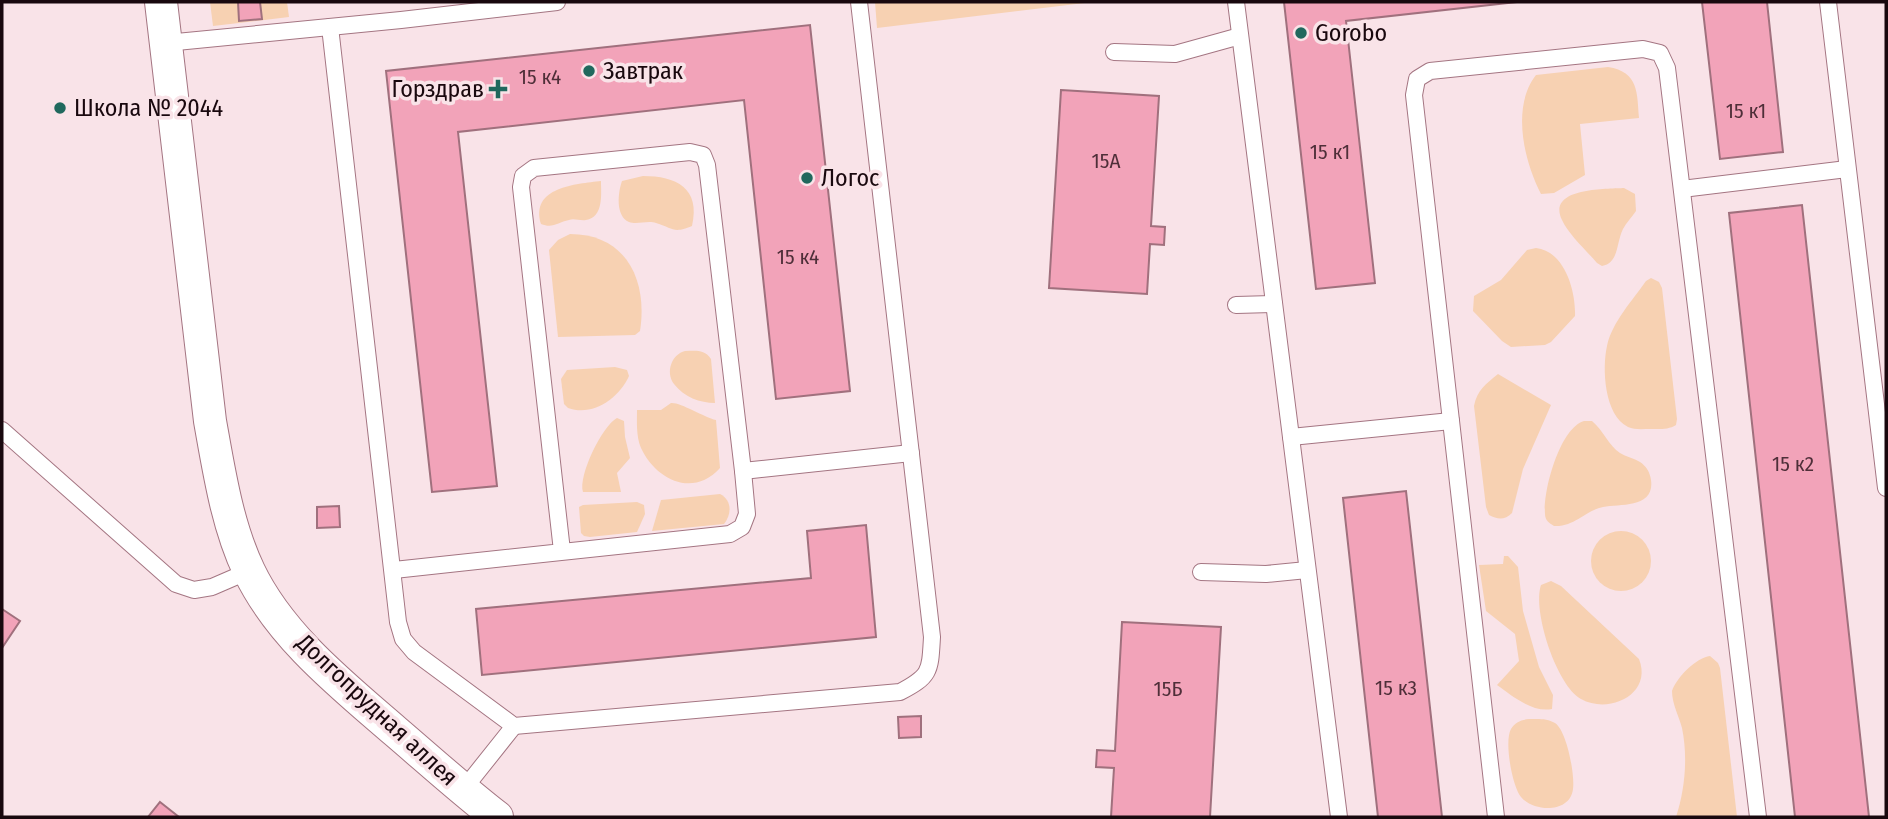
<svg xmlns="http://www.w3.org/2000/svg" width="1888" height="819" viewBox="0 0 1888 819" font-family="'Fira Sans Condensed',sans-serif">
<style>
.green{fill:#f7d1b2}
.building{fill:#f2a3b9;stroke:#a0707d;stroke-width:2}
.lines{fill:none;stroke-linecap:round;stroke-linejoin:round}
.service-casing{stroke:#a47582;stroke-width:18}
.minor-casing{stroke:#a47582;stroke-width:34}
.service{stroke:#fff;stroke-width:16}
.minor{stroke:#fff;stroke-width:32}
.poi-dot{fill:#20685d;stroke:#f9e3e8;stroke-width:2.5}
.labels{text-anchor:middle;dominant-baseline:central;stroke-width:7;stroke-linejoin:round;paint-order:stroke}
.number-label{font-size:21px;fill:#4f2f39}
.poi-label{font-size:24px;fill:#19080e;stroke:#f9e3e8;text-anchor:start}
.street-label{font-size:24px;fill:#19080e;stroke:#f9e3e8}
</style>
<rect width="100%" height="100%" fill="#f9e3e8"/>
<!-- green -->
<g class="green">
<path d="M210,2h77l2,15 -76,9z"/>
<path d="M875,2h218l-216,26z"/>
<path d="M1608,67c31,5 29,26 31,51l-59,6 5,51 -31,18 -13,1c-17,-33 -30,-87 -5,-119z"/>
<path d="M643,176c33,0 58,12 49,50 -19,8 -19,2 -36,-3 -8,-3 -19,2 -27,-1 -14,-6 -11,-30 -7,-41z"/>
<path d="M601,181c0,13 3,36 -15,39 -6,1 -12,-2 -17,0 -11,2 -16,9 -28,4 -11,-37 35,-40 60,-43z"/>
<path d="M1624,188l11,6 1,17c-4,6 -10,12 -13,18 -7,14 -4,34 -21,37l-5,-3c-11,-13 -28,-28 -35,-43 -16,-33 46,-31 62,-32z"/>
<path d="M570,234c56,0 78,46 70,97l-5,4 -77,2 -9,-87 9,-10z"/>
<path d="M1536,248c29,3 40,44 39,68l-24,26 -6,3 -34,2 -9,-6 -29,-30 1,-15 27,-16 26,-30z"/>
<path d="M1651,278l8,4 3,6 15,131 -1,6c-8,5 -17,4 -26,4 -7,0 -16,1 -22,-2 -24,-12 -26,-59 -21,-81 5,-24 26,-46 39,-65z"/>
<path d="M685,351c11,0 19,-2 26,8l4,44c-15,0 -31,-6 -41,-19 -9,-12 -2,-30 11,-33z"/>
<path d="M615,367l12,3 2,6c-10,22 -36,41 -61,32l-4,-4 -3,-25 6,-9z"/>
<path d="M1498,374l53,31 -28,64 -11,44c-7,7 -14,7 -23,2l-3,-8 -12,-101c3,-16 12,-22 24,-32z"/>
<path d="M671,403c9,-1 33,14 45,17l4,48c-27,30 -64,12 -79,-20 -5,-12 -4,-26 -4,-38h24z"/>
<path d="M617,418l7,3 1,16 5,21 -13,15 4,19h-38c-5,-16 19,-66 34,-74z"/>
<path d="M1584,421h8c11,9 17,25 28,32 6,4 14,5 20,9 6,4 10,10 11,18 4,28 -30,24 -48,27 -19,4 -28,20 -49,19 -5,-3 -9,-6 -9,-12 -2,-24 15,-86 39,-93z"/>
<path d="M720,494c12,6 12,20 4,30l-72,7 9,-31z"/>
<path d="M637,502l7,3 1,9 -8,18 -47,5 -6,-1 -3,-3 -2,-26 4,-2z"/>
<circle cx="1621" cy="561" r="30"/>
<path d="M1504,556h4l10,11 5,44 16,56 14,28 -1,14c-19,4 -40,-13 -55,-24l22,-24 -4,-27 -29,-23 -7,-46 24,-1z"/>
<path d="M1551,581l10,5 78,73c14,35 -30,56 -58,40 -24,-13 -49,-88 -40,-114z"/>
<path d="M1710,656l8,7 2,5 17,149h-61c9,-27 12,-60 6,-89 -3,-12 -10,-24 -10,-37 5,-14 24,-33 38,-35z"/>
<path d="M1529,719c9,0 18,-1 26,4 12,8 20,52 18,66 -3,25 -40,23 -52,8 -9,-11 -17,-56 -10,-68 4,-7 10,-9 18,-10z"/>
</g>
<!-- building -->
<g class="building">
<path d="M238,2h22l2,17 -23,2z"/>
<path d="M1284,2h233l-171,19 29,262 -59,6z"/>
<path d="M1702,2h65l16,150 -63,7z"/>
<path d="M810,25l40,366 -74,8 -32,-299 -286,32 39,354 -65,6 -46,-421z"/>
<path d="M1061,90l98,6 -8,130 14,1 -1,18 -14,-1 -3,50 -98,-6z"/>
<path d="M1802,205l67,612h-74l-18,-165 -48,-439z"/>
<path d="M1406,491l16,144 20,182h-64l-35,-319z"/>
<path d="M339,506l1,21 -23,1v-21z"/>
<path d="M866,525l10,112 -394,38 -6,-66 335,-31 -4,-47z"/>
<path d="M2,609l18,12 -18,27z"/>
<path d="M1122,622l99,5 -11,190h-99l3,-49 -18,-1 1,-17 18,1z"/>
<path d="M921,716v21l-22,1 -1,-21z"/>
<path d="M160,802l19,15h-31z"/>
</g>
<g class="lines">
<!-- service casing -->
<g class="service-casing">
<g id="service">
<path d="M1236,2l103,815"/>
<path d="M1828,2l58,486"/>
<path d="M330,27l68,595 5,17 11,13 100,74 386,-34c31,-16 30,-21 32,-55l-73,-635"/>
<path d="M166,43l235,-23 156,-18"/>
<path d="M1114,52l61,2 65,-18"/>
<path d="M1682,189l165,-20"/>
<path d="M1236,305l38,-1"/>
<path d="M2,430l174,154 18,6 18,-3 37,-16"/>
<path d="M1291,437l160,-16"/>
<path d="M743,471l168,-18"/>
<path d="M394,570l336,-36 12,-7 5,-13 -4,-43 -36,-306 -4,-10 -13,-3 -156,16 -11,8 -2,11 41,364"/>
<path d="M1201,572l65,2 41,-4"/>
<path d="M463,790l51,-64"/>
<path d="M1496,817l-82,-722 3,-16 13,-8 213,-22 17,4 7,15 91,749"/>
</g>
</g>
<!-- minor casing -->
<g class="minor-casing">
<path id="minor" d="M161,2l49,419c9,50 17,104 39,150 31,65 93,114 146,160 34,29 67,59 102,86"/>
</g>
<!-- service -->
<use href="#service" class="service"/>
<!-- minor -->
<use href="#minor" class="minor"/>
</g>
<!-- markers -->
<g class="poi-dot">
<circle cx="1301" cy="33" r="7"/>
<circle cx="589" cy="71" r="7"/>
<path d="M494.5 78.5h7v7h7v7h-7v7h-7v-7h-7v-7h7z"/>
<circle cx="60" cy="108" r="7"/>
<circle cx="807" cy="178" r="7"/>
</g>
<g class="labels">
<!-- number labels -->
<g class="number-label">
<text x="540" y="77">15 к4</text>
<text x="1746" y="111">15 к1</text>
<text x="1330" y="152">15 к1</text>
<text x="1106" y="161">15А</text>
<text x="798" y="257">15 к4</text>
<text x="1793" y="464">15 к2</text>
<text x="1396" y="688">15 к3</text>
<text x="1168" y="689">15Б</text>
</g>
<!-- poi labels -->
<g class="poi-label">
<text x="1315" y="33">Gorobo</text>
<text x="603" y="71">Завтрак</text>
<text x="484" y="89" text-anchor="end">Горздрав</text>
<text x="74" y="108">Школа № 2044</text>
<text x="821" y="178">Логос</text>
</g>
<!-- street labels -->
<g class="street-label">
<text transform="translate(377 710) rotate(43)">Долгопрудная аллея</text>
</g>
</g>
<!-- border -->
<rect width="1888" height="819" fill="none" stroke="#19080e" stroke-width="7"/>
</svg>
